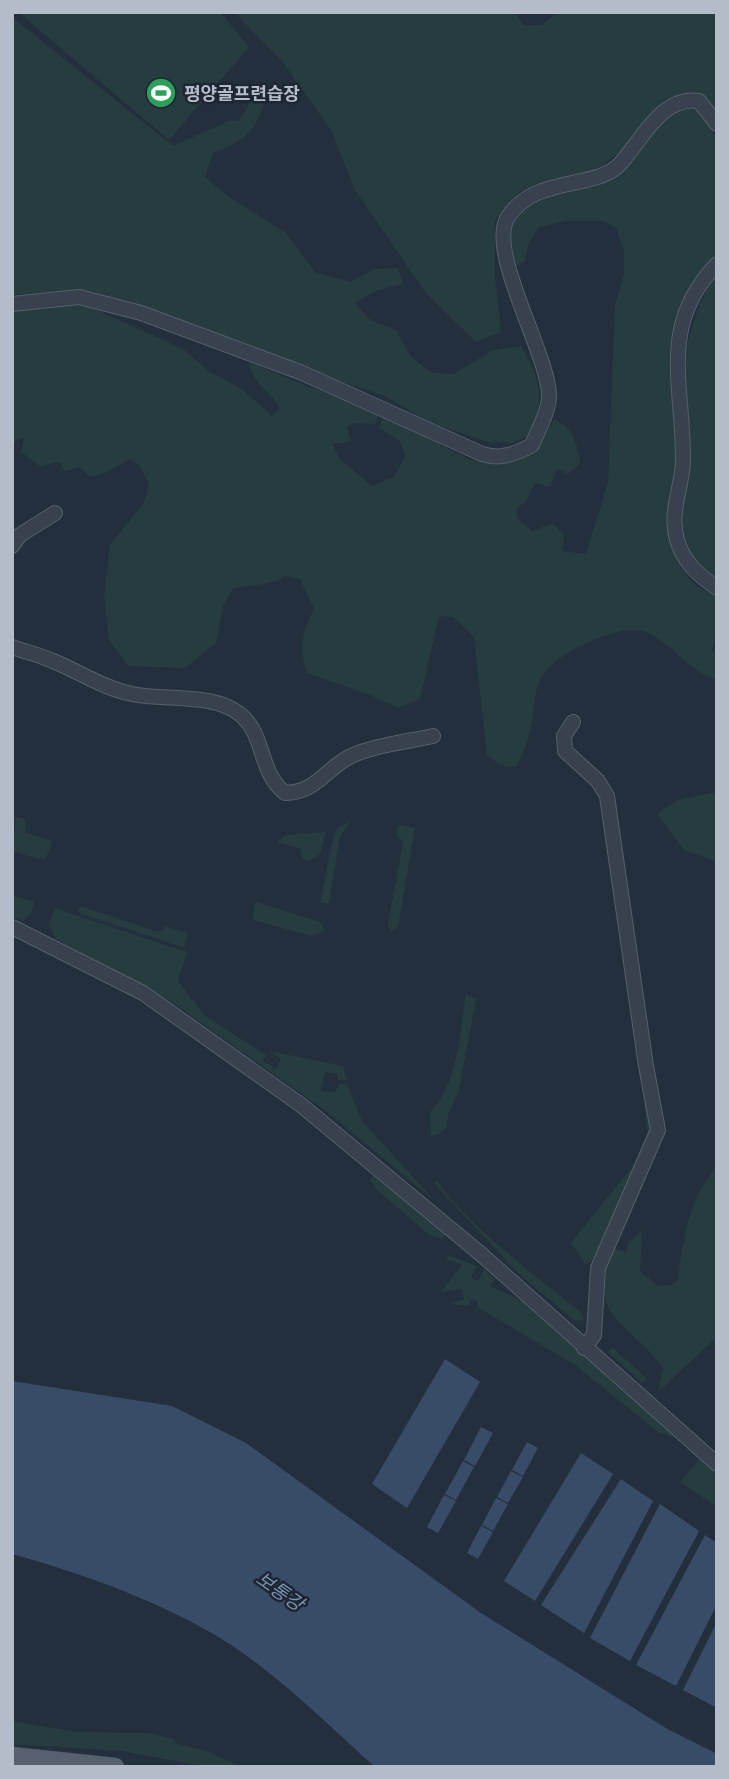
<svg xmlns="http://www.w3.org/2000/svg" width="729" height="1779" viewBox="0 0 729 1779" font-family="'DejaVu Sans','Noto Sans KR',sans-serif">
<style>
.green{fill:#263c3f}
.water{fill:#394c67}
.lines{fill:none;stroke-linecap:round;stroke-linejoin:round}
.minor-casing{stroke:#565f6c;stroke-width:16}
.major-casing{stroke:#414a57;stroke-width:19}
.minor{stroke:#38414e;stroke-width:14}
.major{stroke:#56606e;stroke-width:18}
.labels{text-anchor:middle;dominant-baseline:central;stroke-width:5;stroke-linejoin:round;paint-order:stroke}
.poi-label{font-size:18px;font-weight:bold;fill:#b4bcc9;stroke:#1d2633;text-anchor:start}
.water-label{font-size:19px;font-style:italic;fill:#7c92b1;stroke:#1d2633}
</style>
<rect width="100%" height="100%" fill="#242f3e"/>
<!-- green -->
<g class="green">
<path d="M18,12h202l29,35 -80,93z"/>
<path d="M234,12h280l10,13h17l18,-13h158v100l-18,-17 -12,-1 -19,7 -45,49 -24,18 -79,24 -25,28v57l6,55 -25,10 -51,-50 -70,-102 -24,-60 -49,-69z"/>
<path d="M12,17l161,129 58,-26 8,1 15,-25 13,-5c-9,38 -18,48 -54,62l-8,24 24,20 56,35 30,40 35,10 24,-13 24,-1 5,16 -28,7 -20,12 14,16 28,12 13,25 22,17 22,1 39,-24 28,-4c21,35 22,50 11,88l-19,9 -25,-1 -59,-20 -44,-26 -63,-20 -125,-50 -116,-36 -69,5z"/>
<path d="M685,106l11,2 21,30v116l-27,35 -10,21 -9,33 -2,20 8,99 -8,35 -1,20 8,42 6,10 13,16 22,12v37l-6,17 6,2v27c-27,-8 -45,-36 -71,-48 -13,-6 -34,1 -47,6 -95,38 -45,64 -83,129l-16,-2 -13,-10 -13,-118 -21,-20 -14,-1 -19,83 -22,9 -28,-13 -63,-22c-8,-24 -5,-42 7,-64l-14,-30 -15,-3c-12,10 -36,8 -52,13l-10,17 -7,37 -31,25 -57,-2 -19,-26 -5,-43 6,-52 34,-42 5,-20 -10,-18 -9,-6 -25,14 -15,4 -11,-10 -15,4 -4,-9 -20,4 -19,-14 4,-15 -13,6v-134l62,-6 16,4 93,42 26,22 34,19 29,26 8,-8c-10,-17 -30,-27 -31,-47 42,21 86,34 130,52l-4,11 -21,-1 -7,4 4,14 -19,3 9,16 31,26 22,-9 11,-21 -5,-15 -21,-13 4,-12 13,4c58,30 118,84 158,-1 20,10 23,23 26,45l-12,10 -11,-5 -7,18 -15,-4 -9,18 -10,8 3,12 14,10 19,-8 12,11 -2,17 24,3 22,-72 7,-176 9,-32v-23l-8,-23 -12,-7h-38l-27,6 -11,18 -3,16 -8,5c-10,-16 -8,-32 -6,-49l29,-21 65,-17 70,-69z"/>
<path d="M717,273v305c-27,-18 -32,-31 -37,-63 1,-81 -10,-171 37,-242z"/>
<path d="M717,792v70l-33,-12 -27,-36 21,-14z"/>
<path d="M16,817l9,2 1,14 26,8 -6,17 -8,1 -26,-8z"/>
<path d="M350,822l-10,15 -11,67 -9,-1 14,-69 5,-8z"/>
<path d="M398,825l17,3 -17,99 -6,4 -4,-6 15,-82 -6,-8z"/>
<path d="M326,832l-6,22 -12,8 -6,-5 -1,-8 -24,-7 9,-7z"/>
<path d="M12,895l22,7 -3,11 -8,8 -11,-4z"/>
<path d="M257,902l63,20 5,8 -13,6 -59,-16 1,-16z"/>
<path d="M80,906l76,25h7l2,-5 23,7 -4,15 -106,-35z"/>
<path d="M55,908l132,44 -9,29 27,35 61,39 -3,6 13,8 5,-10 -12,-8 74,15 4,14h-9v-6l-13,-2 -4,19 14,1 5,-8h7l15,37 73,80 -108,-89 -154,-109 -117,-64 -7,-14z"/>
<path d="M466,994l10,5 -17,92 -11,23 -1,13 -9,8 -7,1 -1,-24c29,-29 29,-79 36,-118z"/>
<path d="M639,1066l14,67 -53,118 -14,14 -15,-22 61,-76 16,-34z"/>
<path d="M717,1167v170l-59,55 5,-25c-36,-47 -76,-48 -52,-119l16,4 1,-9 14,-13 -2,41 18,15 14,-1 6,-5c5,-38 11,-85 39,-113z"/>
<path d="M375,1172l71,62 -4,5 -14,-5 -52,-45 -6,-10z"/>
<path d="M437,1180c23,39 107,103 145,133l1,7 -8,1 -56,-47 -75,-80 -9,-10z"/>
<path d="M449,1255l28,11 -6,12 8,3 5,-12 10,10 -4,7 31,14 159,139 -22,-7 -83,-67 -98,-58 1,-5 -7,-3 -3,7 -17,-2 13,-5 -3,-10 -20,3 21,-27 -16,-6z"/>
<path d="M612,1347l34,31 -4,5 -34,-31z"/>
<path d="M701,1458l16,14v35l-37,-25z"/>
<path d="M12,1721l65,11 70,1 25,5 4,5 33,9 32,15h-33l-86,-16 -110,-7z"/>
</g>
<!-- water -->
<g class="water">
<path d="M445,1359l35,23 -73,126 -35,-24z"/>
<path d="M12,1381l160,25 74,37 235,170 188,117 48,24v13h-342c-38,-34 -75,-71 -116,-102 -65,-52 -167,-89 -247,-111z"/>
<path d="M481,1427l12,6 -18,33 -11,-6z"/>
<path d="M527,1442l11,6 -15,28 -11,-6z"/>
<path d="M581,1453l32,21 -78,127 -31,-20z"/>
<path d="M463,1461l11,6 -18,33 -11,-6z"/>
<path d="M511,1471l12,6 -15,26 -11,-6z"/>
<path d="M621,1479l32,22 -69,132 -43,-28z"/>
<path d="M444,1495l12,6 -18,32 -11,-6z"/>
<path d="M496,1498l12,6 -15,27 -11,-6z"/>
<path d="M660,1504l39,27 -69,130 -40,-23z"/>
<path d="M481,1526l12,6 -15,27 -11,-6z"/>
<path d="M705,1535l12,8v61l-41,82 -40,-21z"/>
<path d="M717,1622v86l-34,-18z"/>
</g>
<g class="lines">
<!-- minor casing -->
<g class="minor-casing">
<g id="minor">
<path d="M717,264c-60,62 -33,123 -34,197 -1,28 -14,50 -6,79 7,23 21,35 40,48"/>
<path d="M12,304l67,-7 62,16 159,59 182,82c19,6 33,0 50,-9 6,-15 17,-33 17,-50 -1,-42 -63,-145 -41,-178 27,-42 88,-27 112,-53 22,-24 42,-69 79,-63l18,23"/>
<path d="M12,546l8,-11 35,-22"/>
<path d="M12,647c14,5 28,8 41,14 27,11 50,27 79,33 33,7 81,-2 109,21 24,20 18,58 44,78 31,0 41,-25 66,-37 25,-11 55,-14 82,-20"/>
<path d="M573,722l-9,14 1,15 33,30 9,15 39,270 12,64 -60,138 -4,67 -10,13"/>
<path d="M12,927l131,66 158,112 181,150 235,209"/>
</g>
</g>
<!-- major casing -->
<g class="major-casing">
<path id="major" d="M12,1756l103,11"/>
</g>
<!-- minor -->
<use href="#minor" class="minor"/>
<!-- major -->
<use href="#major" class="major"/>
</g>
<!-- icons -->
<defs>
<g id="stadium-disc" transform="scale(1.575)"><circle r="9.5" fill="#2e9e5b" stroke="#1d2633"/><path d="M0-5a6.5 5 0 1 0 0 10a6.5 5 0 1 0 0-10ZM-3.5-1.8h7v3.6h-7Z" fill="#fff"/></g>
</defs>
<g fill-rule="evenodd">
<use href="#stadium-disc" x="161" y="93"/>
</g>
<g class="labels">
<!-- poi labels -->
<g class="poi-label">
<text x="184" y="93">평양골프련습장</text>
</g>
<!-- water labels -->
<g class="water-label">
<text transform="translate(280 1591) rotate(35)">보통강</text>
</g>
</g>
<!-- border -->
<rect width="729" height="1779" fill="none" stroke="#b4bcc9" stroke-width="28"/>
</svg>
